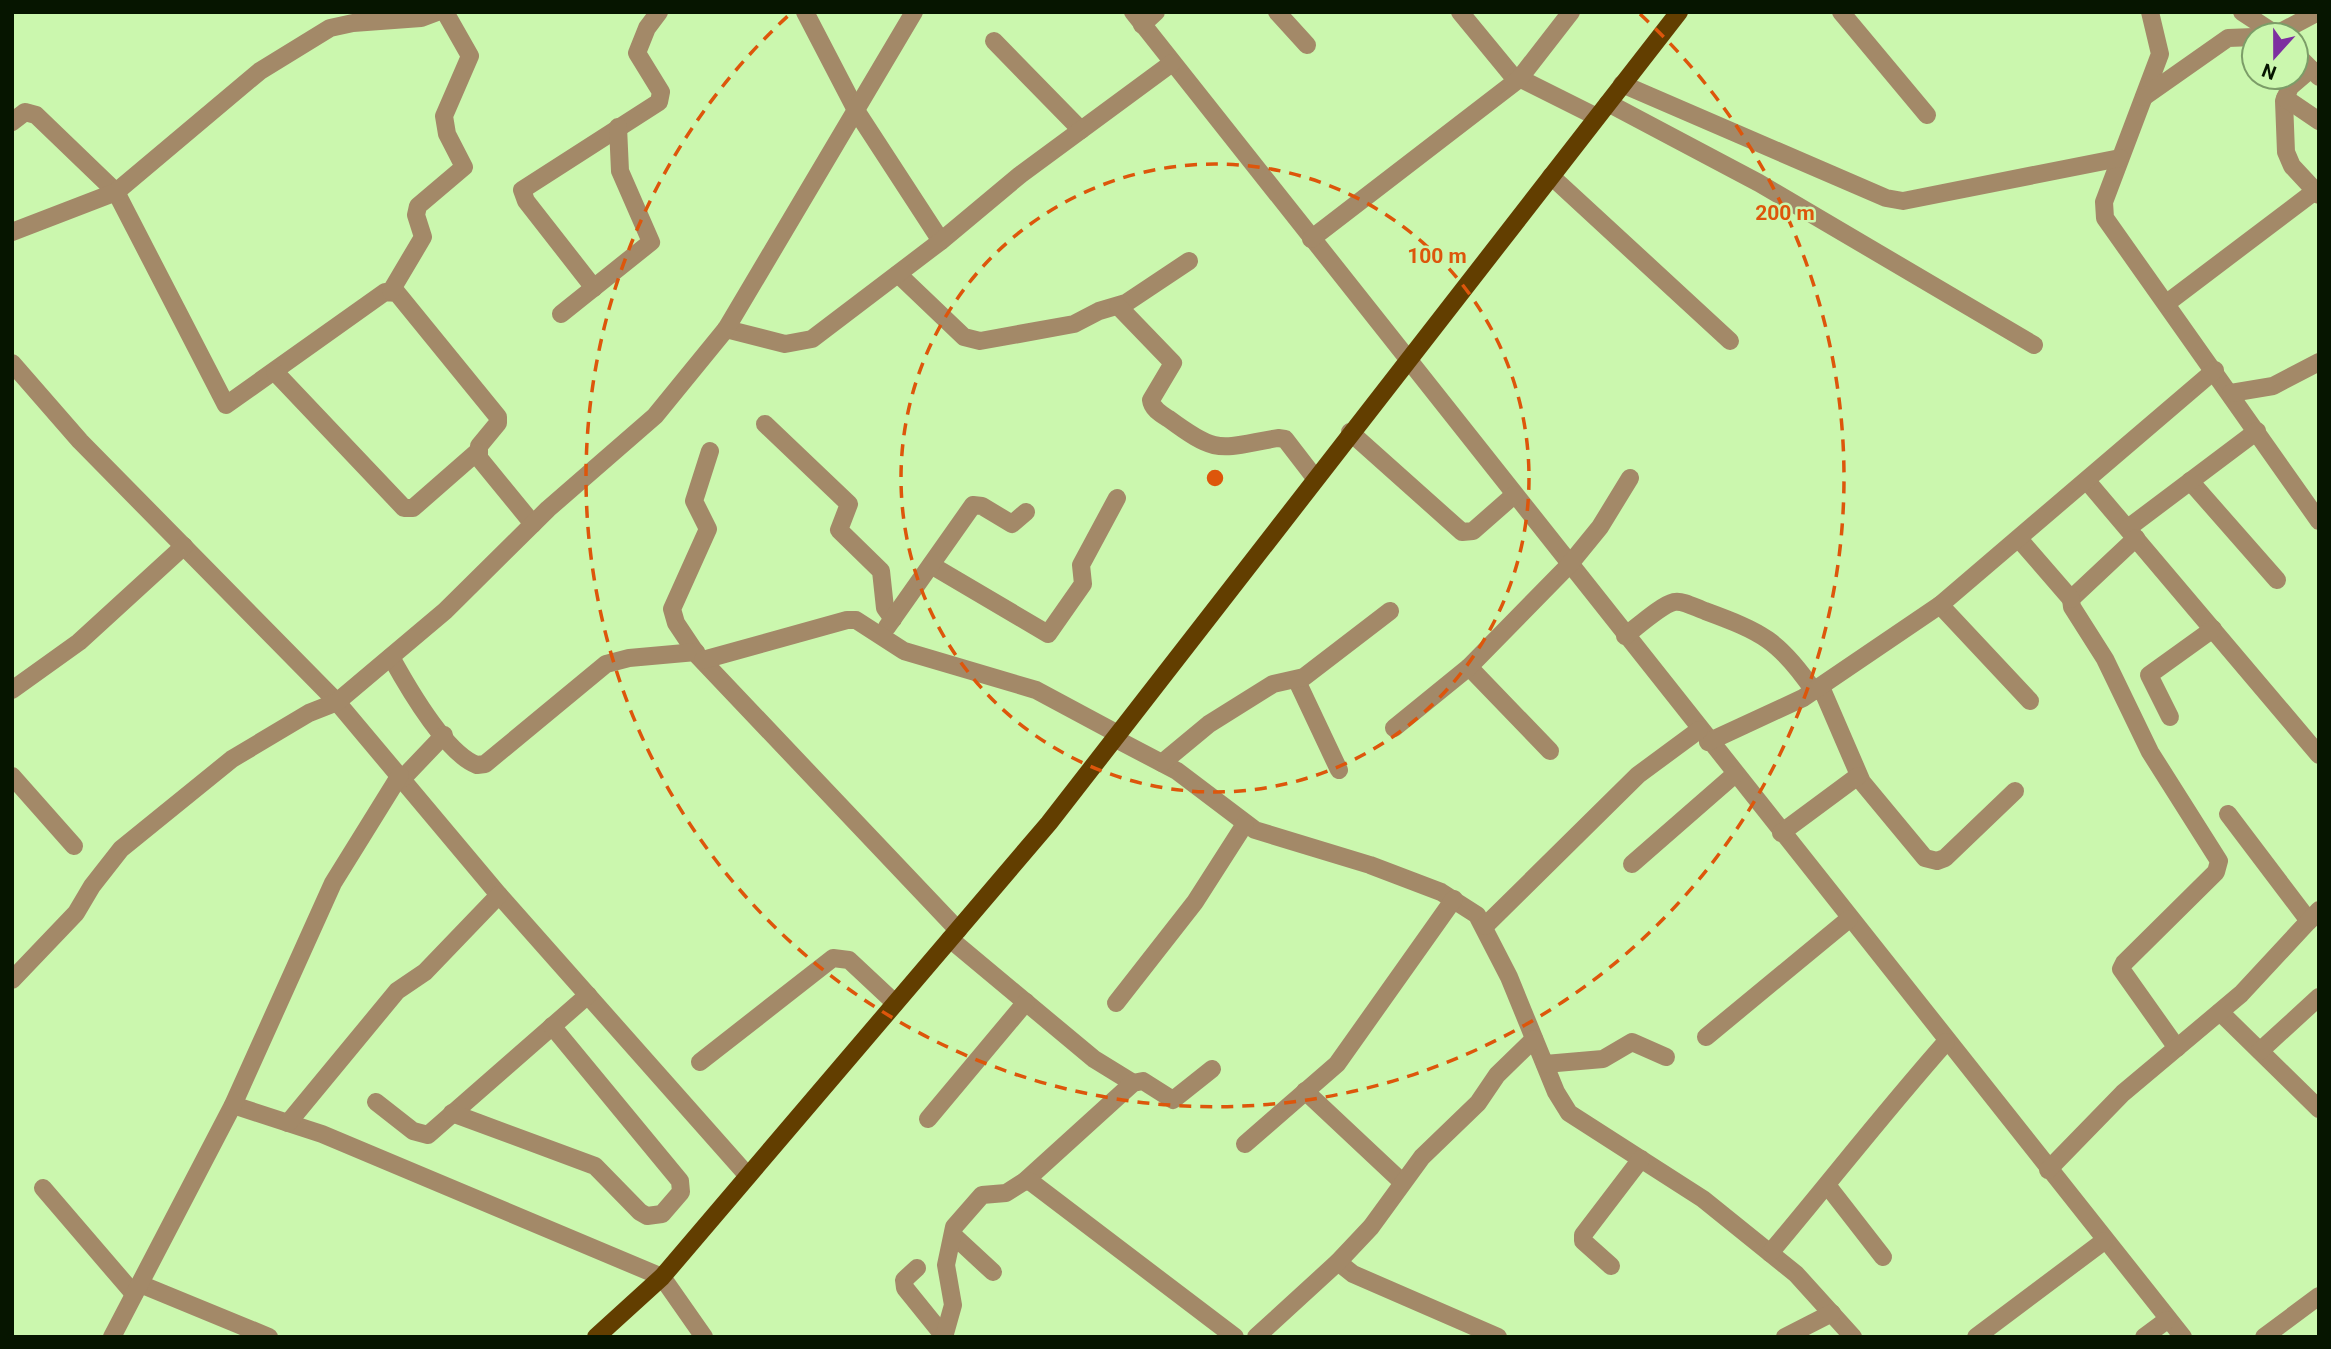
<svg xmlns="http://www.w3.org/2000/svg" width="2331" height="1349" viewBox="0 0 2331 1349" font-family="Roboto,sans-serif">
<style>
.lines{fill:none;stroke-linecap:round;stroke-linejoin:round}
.minor{stroke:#a38968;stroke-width:18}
.major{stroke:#623e00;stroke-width:18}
.ring{fill:none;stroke:#dd560b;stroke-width:3.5;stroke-dasharray:12 9}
.centre{fill:#dd560b;stroke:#cbf7ae;stroke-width:3.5}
.ring-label{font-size:21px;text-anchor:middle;font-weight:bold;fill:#dd560b;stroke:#cbf7ae;stroke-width:5;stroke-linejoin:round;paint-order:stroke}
</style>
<rect width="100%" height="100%" fill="#cbf7ae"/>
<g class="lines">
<!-- minor -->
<g class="minor">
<path d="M805,12l52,100 84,129"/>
<path d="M1133,12l1050,1325"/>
<path d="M1277,12l30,33"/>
<path d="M1460,12l51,62 86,43"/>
<path d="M1841,12l86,103"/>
<path d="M2150,12l10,42 -56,148 1,16 214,303"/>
<path d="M2242,12l35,23"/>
<path d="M1142,25l14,-13"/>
<path d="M2275,35l43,-23"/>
<path d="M994,41l87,89"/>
<path d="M2296,54l23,23"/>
<path d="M2311,69l-21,18 -6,14 2,51 6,14 27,29"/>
<path d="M1622,84l264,114 17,3 217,-43"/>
<path d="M2144,97l84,-59 26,-1"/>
<path d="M2285,98l34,23"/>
<path d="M1608,103l151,80 275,162"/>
<path d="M12,122l13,-10 11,3 80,77 110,213 159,-113 12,1 101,124v6l-19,23v12l54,66"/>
<path d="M1551,176l179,165"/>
<path d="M12,232l104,-40 144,-121 70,-43 23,-5 68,-5 16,-6"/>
<path d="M1311,239l208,-160 52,-67"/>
<path d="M898,274l66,63 16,4 94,-17 25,-13 27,-8 63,-42"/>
<path d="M594,288l-68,-87 -4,-11 137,-88 2,-10 -24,-39 10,-25 12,-16"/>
<path d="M391,291l32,-54 -7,-22 2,-9 46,-39 -17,-33 -3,-18 26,-60 -25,-44"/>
<path d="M2167,303l148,-112"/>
<path d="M1118,306l55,57 -22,37c1,9 10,14 18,19 50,37 50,29 109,19l7,1 30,39"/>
<path d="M561,314l90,-72 -31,-71 -2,-44"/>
<path d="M726,329l59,15 27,-5 129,-98 79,-66 152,-112"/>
<path d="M12,363l68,78 257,261 162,193 249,281"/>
<path d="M275,372l129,136h9l64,-56"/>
<path d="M2231,393l42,-7 46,-24"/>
<path d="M765,424l84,80 -10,26 42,41 4,37 8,11"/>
<path d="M1350,432l112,100 11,-1 41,-36"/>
<path d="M710,451l-16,50 14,28 -36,80 4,14 22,33 260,274"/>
<path d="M2087,481l232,274"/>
<path d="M2190,481l87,99"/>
<path d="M2128,528l129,-97"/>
<path d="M2136,538l-65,61 1,8 33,52 45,93 69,109 -3,11 -92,91 -3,6 56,79"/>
<path d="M2019,539l52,60"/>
<path d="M931,565l117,69 35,-50 -2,-19 36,-67"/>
<path d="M1940,605l90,96"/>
<path d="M887,627l86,-122 9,1 30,18 14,-12"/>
<path d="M1625,636c11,-8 36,-31 49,-34 9,-2 22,6 31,9 57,21 74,29 109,80"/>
<path d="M391,657c16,29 54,96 86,108l8,-1 121,-100 23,-6 67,-6"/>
<path d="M703,660l144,-40h9l48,31 132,39 82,44"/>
<path d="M1469,667l81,84"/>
<path d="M1297,681l42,89"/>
<path d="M1821,687l41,95 63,76 12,3 8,-3 70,-67"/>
<path d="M12,690l67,-48 105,-96"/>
<path d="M2170,717l-21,-42 64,-46"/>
<path d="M1394,728l75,-61 100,-102 31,-38 30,-49"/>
<path d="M1114,738l63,33 78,59 115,35 71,27 36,23 32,62 47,115 13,21 134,86 93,75 57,63"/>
<path d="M1708,742l95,-44 137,-93 275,-235"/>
<path d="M1162,763l47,-39 64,-40 31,-7 86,-66"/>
<path d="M12,776l62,70"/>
<path d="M403,778l41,-43"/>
<path d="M2228,814l81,107"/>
<path d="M1781,833l77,-57"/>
<path d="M1632,864l102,-89"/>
<path d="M1485,926l153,-151 61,-45"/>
<path d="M950,939l144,120 39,24"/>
<path d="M12,980l64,-67 16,-27 29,-37 111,-90 77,-46 28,-11 108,-91 103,-102 107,-93 71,-87 188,-317"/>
<path d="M1116,1003l79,-101 50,-78"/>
<path d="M2220,1012l99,97"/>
<path d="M1706,1037l143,-118"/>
<path d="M2260,1051l59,-54"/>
<path d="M700,1062l133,-104 16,2 46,43"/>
<path d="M1545,1064l58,-5 29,-17 34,15"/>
<path d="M1305,1091l97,91"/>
<path d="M376,1102l37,29 15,4 160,-140"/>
<path d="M233,1105l89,29 340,143 42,60"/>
<path d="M452,1113l143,53 45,46 7,4 15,-2 19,-22 -1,-11 -128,-155"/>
<path d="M928,1119l98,-117"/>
<path d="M288,1123l109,-132 28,-19 74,-77"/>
<path d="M1245,1144l92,-80 117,-165"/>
<path d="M2048,1170l75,-77 118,-99 78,-84"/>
<path d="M1025,1181l108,-98 10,-2 30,19 39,-31"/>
<path d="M1827,1185l56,72"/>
<path d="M43,1188l91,106"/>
<path d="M953,1235l40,37"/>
<path d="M1770,1253c59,-70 115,-142 176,-211"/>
<path d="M1338,1262l15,12 145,63"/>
<path d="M1611,1266l-28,-25v-6l58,-76"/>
<path d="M917,1268l-13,12 1,8 38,47"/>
<path d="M140,1284l129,53"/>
<path d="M112,1337l121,-232 100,-222 67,-108"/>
<path d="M944,1337l9,-32 -7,-40 8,-38 28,-32 24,-2 19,-12 6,1 204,155"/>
<path d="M1256,1337l82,-75 33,-35 51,-70 56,-54 19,-28 37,-36"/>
<path d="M1785,1337l47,-24"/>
<path d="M1976,1337l128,-96"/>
<path d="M2144,1337l23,-17"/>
<path d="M2264,1337l55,-41"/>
</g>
<!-- major -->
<path class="major" d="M596,1337l66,-60 387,-454 630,-811"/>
</g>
<!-- distance rings -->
<g class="ring">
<circle cx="1215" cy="478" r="314"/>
<path d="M1640 14A629 629 0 1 1 790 14"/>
</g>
<circle cx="1215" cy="478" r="10" class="centre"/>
<g class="ring-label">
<text x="1785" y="220">200 m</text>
<text x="1437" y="263">100 m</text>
</g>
<!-- border -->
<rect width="2331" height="1349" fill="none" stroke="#061500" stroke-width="28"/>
<!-- north arrow -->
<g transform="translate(2275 56) rotate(201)"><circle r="33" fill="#cbf7ae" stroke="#7c9d68" stroke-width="2"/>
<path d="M0-5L12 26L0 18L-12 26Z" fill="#7d2fa0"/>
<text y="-10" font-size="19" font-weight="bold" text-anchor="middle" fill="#061500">N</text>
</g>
</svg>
